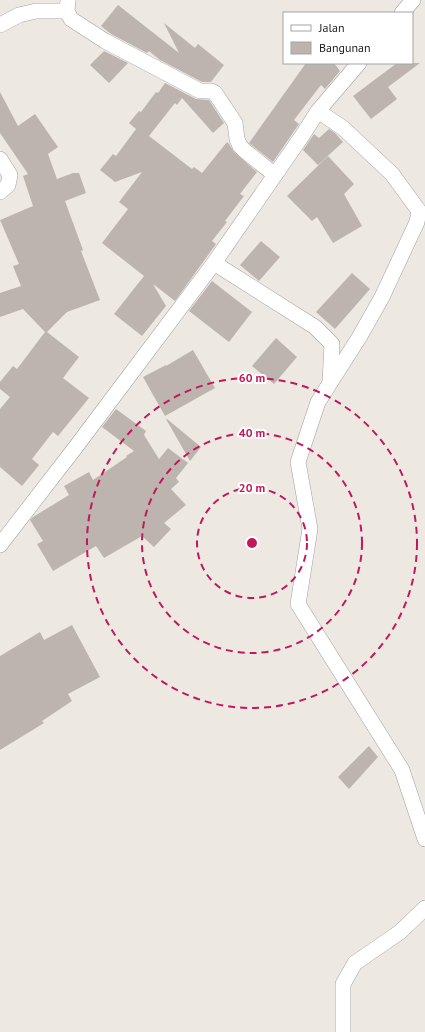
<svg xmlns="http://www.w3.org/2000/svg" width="425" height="1032" viewBox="0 0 425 1032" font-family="'PT Sans',sans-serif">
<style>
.building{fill:#bdb4af}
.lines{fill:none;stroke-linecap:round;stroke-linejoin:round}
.minor-casing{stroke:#a0a0a0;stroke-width:16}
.minor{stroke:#fff;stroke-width:15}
.ring{fill:none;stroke:#c2185b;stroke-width:2;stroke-dasharray:7 5}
.centre{fill:#c2185b;stroke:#fff;stroke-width:2}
.ring-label{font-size:12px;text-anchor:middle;font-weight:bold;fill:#c2185b;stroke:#fff;stroke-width:4;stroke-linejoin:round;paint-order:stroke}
</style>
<rect width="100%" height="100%" fill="#ede9e2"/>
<!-- building -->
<g class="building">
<path d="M118,5l61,48 -15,-30 31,25 3,-4 26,21 -13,17h-9l-42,-22 -11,-9 -2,2 -36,-19 -10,-8z"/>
<path d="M104,51l24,12 -19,20 -19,-18z"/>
<path d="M306,63h28l6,8 -15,18 -4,-4 -27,35 5,4 -26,38 -24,-19z"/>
<path d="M397,63h23l-32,24 9,12 -26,20 -18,-23z"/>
<path d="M165,83l31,16 13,1 15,23 -11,10 -31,-35 -5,7 -2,-2 -26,33 43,33 2,-2 8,6 25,-31 2,2 5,8 23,20 -17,22 4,2 -19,25 2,1 -15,19 4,3 -41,57 -22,-17 13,22 -24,30 -28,-22 30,-38 -42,-33 26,-34 -9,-7 23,-30 -27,10 -15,-12 13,-16 3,2 20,-27 -7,-6 10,-12 2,1 15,-20 2,1z"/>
<path d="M0,92l18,34 17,-12 23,33 -10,7 9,25 16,-6h6l7,20 -21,8 18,49 -2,1 19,49 -33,12 -20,20 32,25 -16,21 26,20 -31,38 -5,-4 -21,27 7,6 -17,21 -22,-19v-58l10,-12 -10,-8v-7l13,-16 4,3 28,-37 -22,-23 -23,8v-24l21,-7 -8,-20 6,-2 -19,-44 33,-14 -10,-30 5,-2 -28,-41z"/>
<path d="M329,129l6,4 8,9 -25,23 -15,-15 11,-16 5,4z"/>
<path d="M328,156l26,28 -10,10 18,32 -29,17 -16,-26 -5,4 -25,-25z"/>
<path d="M261,241l19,16 -21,24 -19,-16z"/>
<path d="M352,273l18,16 -35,40 -19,-17z"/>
<path d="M212,281l40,31 -23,30 -40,-31z"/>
<path d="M276,338l21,19 -23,27 -22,-18z"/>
<path d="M193,350l22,38 -50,28 -22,-39 23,-12v1z"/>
<path d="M116,409l30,22 -2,4 15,24 9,-11 20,15 -12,15 3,4 -8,7 15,16 -22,18 7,6 -17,18 -12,-11 -38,22 -8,-12 -43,25 -16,-27 6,-3 -13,-21 3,-3 36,-22 -5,-9 25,-14 4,8 34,-23 -1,-1 8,-5 -32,-24z"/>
<path d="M166,419h1l34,28 -11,14z"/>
<path d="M72,625l28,52 -32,17 4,7 -30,20 2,2 -44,27v-94l40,-24 4,8z"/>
<path d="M369,746l9,11 -29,32 -11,-12z"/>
</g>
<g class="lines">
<!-- minor casing -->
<g class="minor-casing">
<g id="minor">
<path d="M68,0l-1,11 4,8 34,22 95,50h11l4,2 20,30 2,16 3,7 5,5 30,24"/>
<path d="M402,13l11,-13"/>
<path d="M0,25l19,-10 17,-4h31"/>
<path d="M318,111l25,17 49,46 27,37 -2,11 -35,75 -22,39 -42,66 -20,60 12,67 -12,75 104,166 23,69"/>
<path d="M0,159l10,16 -2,10 -8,7"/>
<path d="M214,263l101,64 17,17 -2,38"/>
<path d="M0,545l75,-97 139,-185 88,-127 16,-25 41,-48"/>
<path d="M343,1032v-48l12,-21 45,-31 25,-24"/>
</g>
</g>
<!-- minor -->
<use href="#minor" class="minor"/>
</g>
<!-- distance rings -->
<g class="ring">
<circle cx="252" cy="543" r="55"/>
<circle cx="252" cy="543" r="110"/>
<circle cx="252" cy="543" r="165"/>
</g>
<circle cx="252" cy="543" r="6" class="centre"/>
<g class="ring-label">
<text x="252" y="382">60 m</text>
<text x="252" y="437">40 m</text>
<text x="252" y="492">20 m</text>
</g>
<!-- legend -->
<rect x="283" y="12" width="130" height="52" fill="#ffffff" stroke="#a4a4a4"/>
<rect x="291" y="25" width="20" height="6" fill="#ffffff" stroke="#a4a4a4"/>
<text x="319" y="32" font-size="12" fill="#1c1c1c">Jalan</text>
<rect x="291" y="42" width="20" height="12" fill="#bdb4af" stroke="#a4a4a4"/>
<text x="319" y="52" font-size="12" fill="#1c1c1c">Bangunan</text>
</svg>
